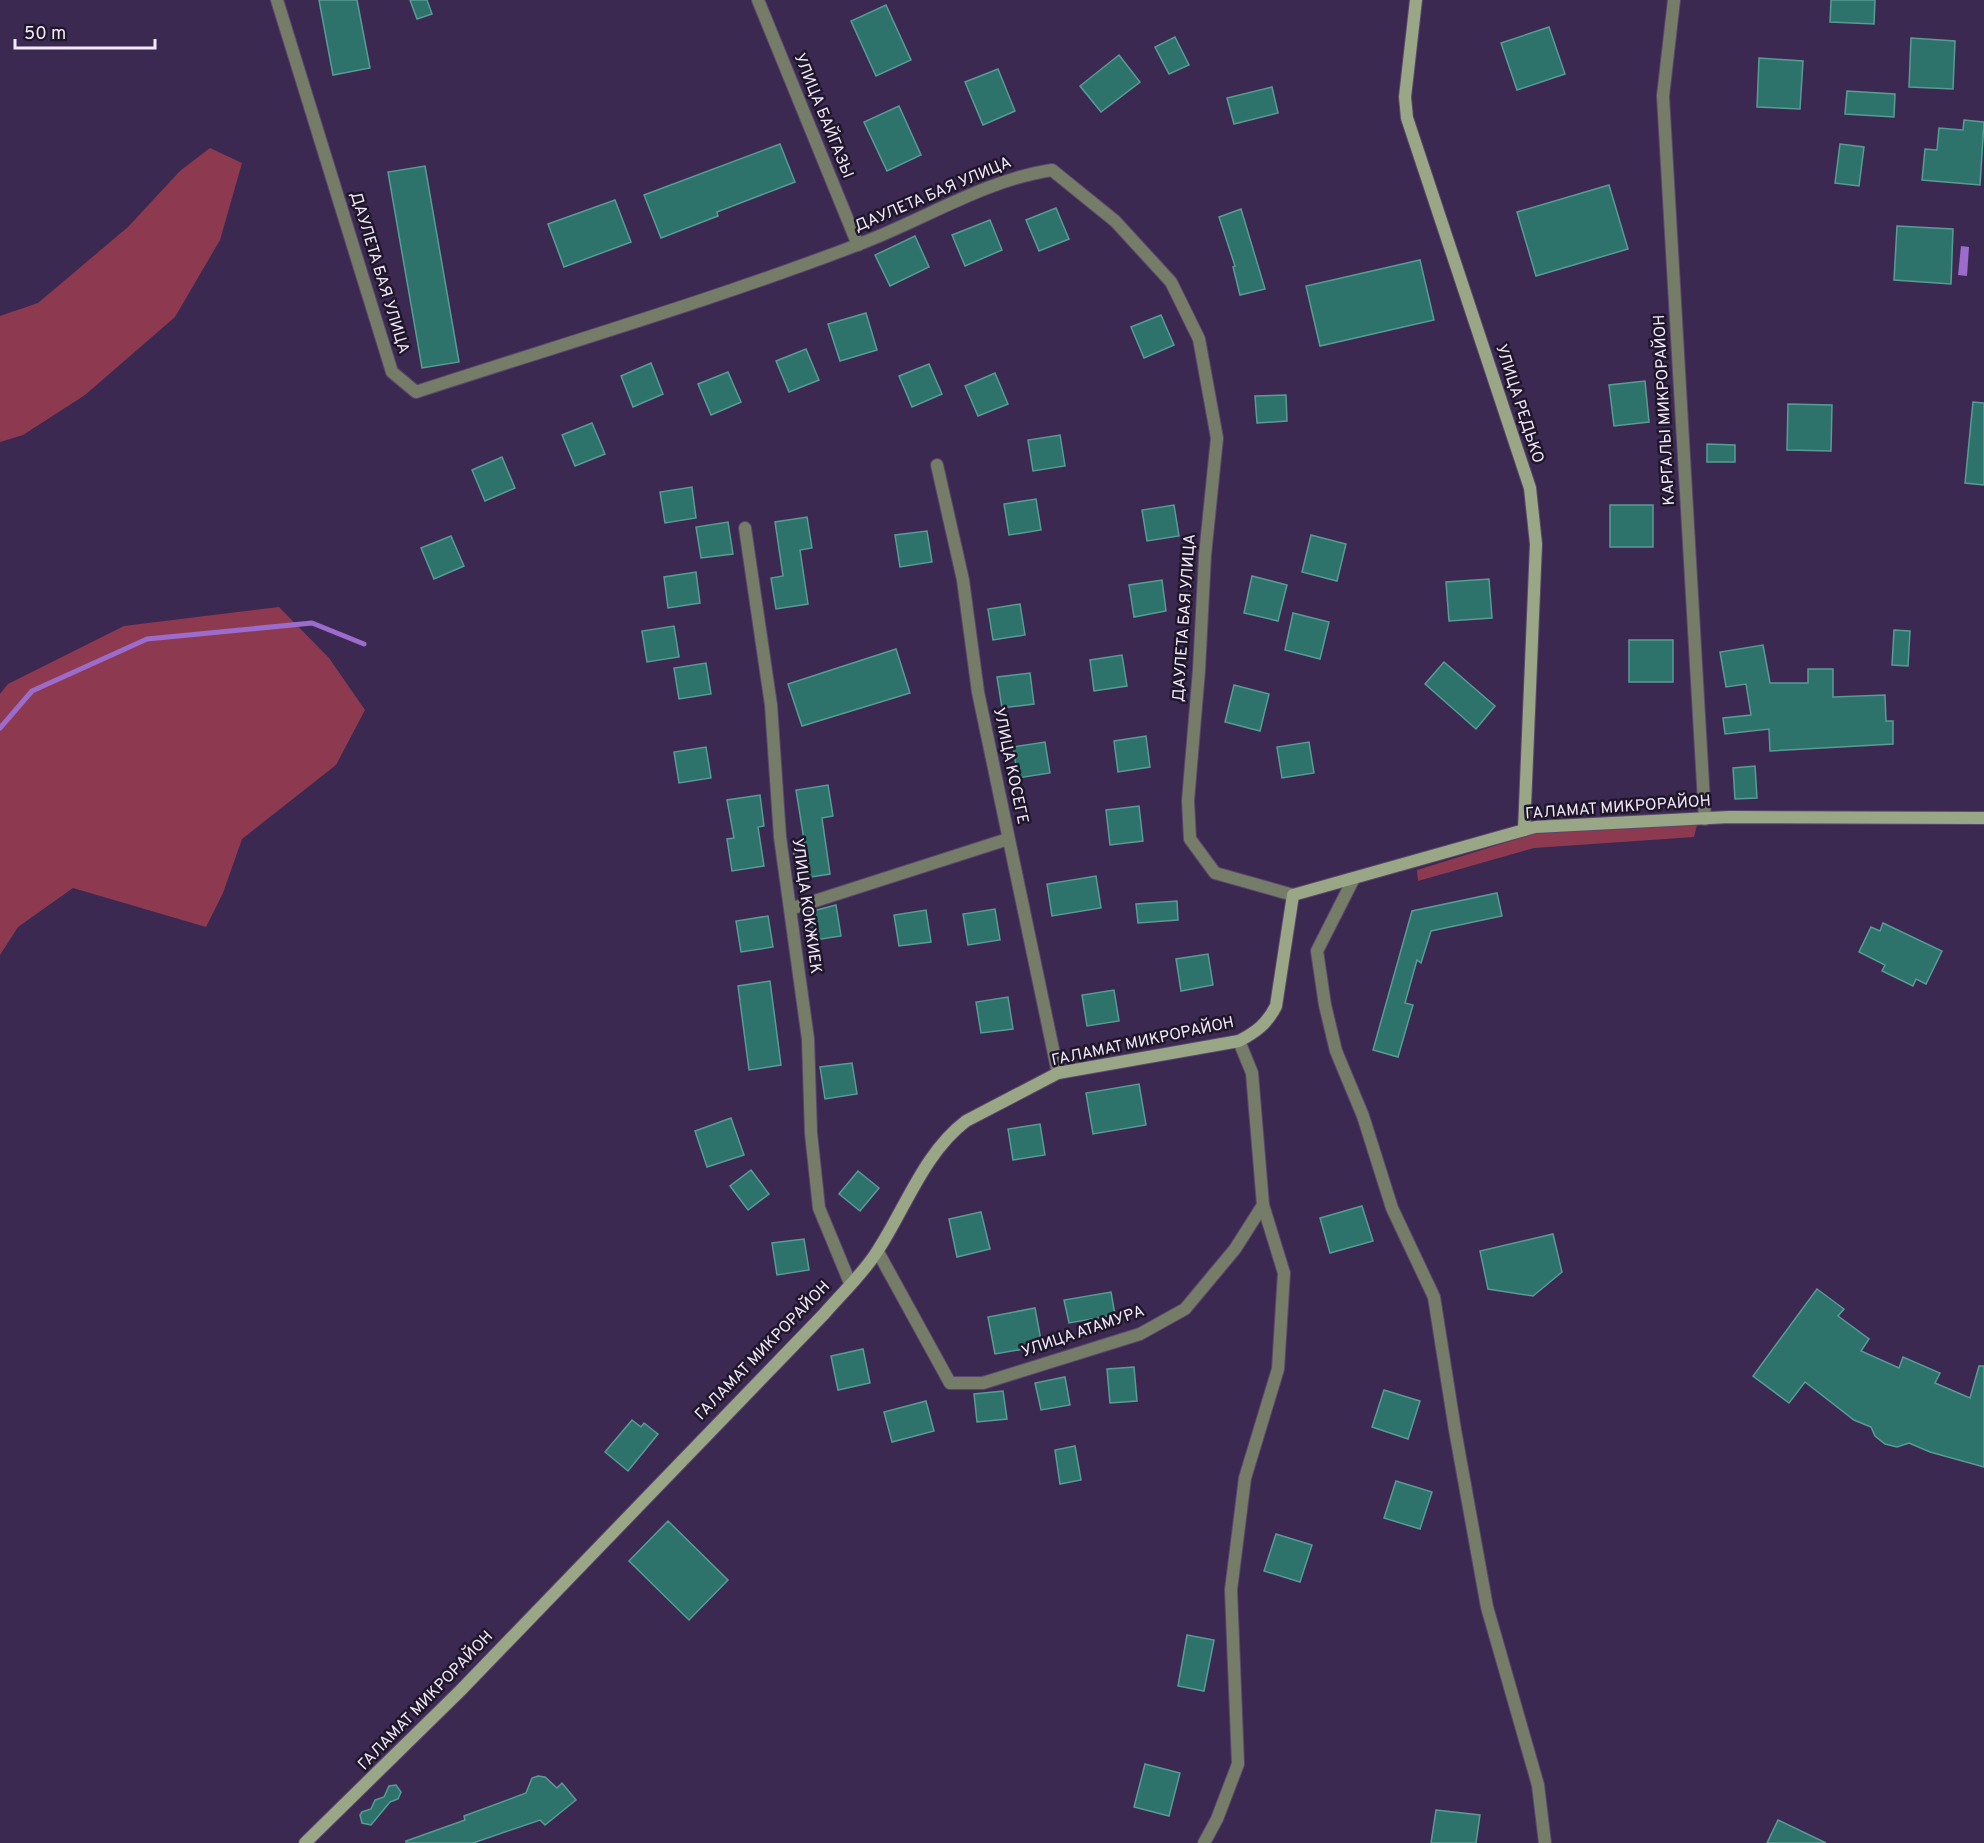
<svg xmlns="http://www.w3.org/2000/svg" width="1984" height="1843" viewBox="0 0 1984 1843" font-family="Overpass,sans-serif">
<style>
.green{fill:#8d3a51}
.water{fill:#9b6ccc}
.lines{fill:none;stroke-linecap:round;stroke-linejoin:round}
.stream{stroke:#9b6ccc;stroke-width:5}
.building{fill:#2d736b;stroke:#589c94;stroke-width:1.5}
.street-casing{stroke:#59486d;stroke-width:14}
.secondary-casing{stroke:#59486d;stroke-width:14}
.street{stroke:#757d69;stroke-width:12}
.secondary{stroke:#9aa786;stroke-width:12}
.labels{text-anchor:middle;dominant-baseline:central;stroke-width:5;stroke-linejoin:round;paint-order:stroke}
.street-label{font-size:16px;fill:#f2e9fd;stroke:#1f1729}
</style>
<rect width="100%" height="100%" fill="#3c2951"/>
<!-- green -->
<g class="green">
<path d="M210,148l32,15 -22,77 -45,77 -90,78 -62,40 -23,7v-126l38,-13 90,-76 52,-56z"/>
<path d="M279,607l50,51 36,52 -29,55 -94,74 -19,54 -17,34 -133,-39 -55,39 -18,28v-261l8,-10 116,-58z"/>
<path d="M1698,821l-4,16 -160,11 -116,33 -1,-11 116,-36z"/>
</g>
<!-- water -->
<path class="water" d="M1961,246l8,1 -2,29 -9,-1z"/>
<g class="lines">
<!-- stream -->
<path class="stream" d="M0,728l32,-37 115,-52 165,-16 52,21"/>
</g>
<!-- building -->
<g class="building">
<path d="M319,0h38l13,68 -37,7z"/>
<path d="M410,0h17l5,14 -15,5z"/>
<path d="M1831,0h44l-1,24 -44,-2z"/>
<path d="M886,5l25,55 -35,16 -25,-55z"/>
<path d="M1549,27l16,47 -48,16 -16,-47z"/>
<path d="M1175,37l14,28 -20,9 -14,-27z"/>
<path d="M1911,38l44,3 -2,48 -44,-2z"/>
<path d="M1119,55l21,27 -39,30 -21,-26z"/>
<path d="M1759,58l44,3 -3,48 -43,-2z"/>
<path d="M998,69l17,42 -32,14 -18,-43z"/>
<path d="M1272,87l6,26 -44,11 -7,-26z"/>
<path d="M1847,91l48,3 -1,23 -49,-3z"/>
<path d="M899,106l22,49 -34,16 -23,-49z"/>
<path d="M1964,120l20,2 -4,63 -58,-5 3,-31 12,1 2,-22 24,2z"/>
<path d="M780,144l15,38 -78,30 1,4 -57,22 -17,-43z"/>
<path d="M1840,144l24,3 -5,39 -24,-3z"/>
<path d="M425,166l34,196 -37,6 -34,-196z"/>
<path d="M1609,185l19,64 -92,27 -19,-64z"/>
<path d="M615,200l16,42 -67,25 -16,-43z"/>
<path d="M1056,208l13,31 -30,12 -13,-31z"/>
<path d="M1241,209l24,80 -25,6 -7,-28 2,-1 -16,-49z"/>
<path d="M990,220l12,30 -37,16 -13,-31z"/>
<path d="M1897,226l56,3 -2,55 -57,-4z"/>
<path d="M915,236l14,31 -39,19 -15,-31z"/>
<path d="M1420,260l14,60 -114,26 -14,-60z"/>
<path d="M866,313l11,37 -37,11 -12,-37z"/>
<path d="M1161,315l13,30 -30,13 -13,-31z"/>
<path d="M806,349l13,31 -30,12 -13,-31z"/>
<path d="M651,363l12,31 -30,13 -12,-31z"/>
<path d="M929,364l13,30 -30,13 -13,-31z"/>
<path d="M728,372l13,30 -30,13 -13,-31z"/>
<path d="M995,373l13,31 -30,12 -13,-30z"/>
<path d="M1645,381l4,41 -35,4 -5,-41z"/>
<path d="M1286,395l1,26 -30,2 -2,-27z"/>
<path d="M1973,402l11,1v82l-19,-2z"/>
<path d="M1788,404l44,1 -1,46 -44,-1z"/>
<path d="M592,423l13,31 -30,12 -13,-31z"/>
<path d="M1060,435l5,31 -32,5 -5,-31z"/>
<path d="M1707,444l28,1v17h-28z"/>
<path d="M502,457l13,31 -30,13 -13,-31z"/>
<path d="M692,487l4,31 -31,5 -5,-31z"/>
<path d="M1036,499l5,31 -32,5 -5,-31z"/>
<path d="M1174,505l5,31 -32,5 -5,-31z"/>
<rect x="1610" y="505" width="43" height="42"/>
<path d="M807,517l5,31 -12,2 8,54 -32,5 -5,-31 12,-2 -8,-54z"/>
<path d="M728,522l5,32 -32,4 -5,-31z"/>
<path d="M927,531l5,31 -32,5 -5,-32z"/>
<path d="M1311,535l35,9 -9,37 -35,-9z"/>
<path d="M451,536l13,30 -30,13 -13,-31z"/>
<path d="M696,572l4,31 -32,5 -4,-31z"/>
<path d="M1252,576l35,9 -9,36 -34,-8z"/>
<path d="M1489,579l3,39 -43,3 -3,-39z"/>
<path d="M1162,580l4,31 -32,6 -5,-32z"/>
<path d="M1020,604l5,31 -32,5 -5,-31z"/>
<path d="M1293,613l36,9 -9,37 -35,-9z"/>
<path d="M674,626l5,31 -32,5 -5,-31z"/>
<path d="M1894,630l16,1 -2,35 -16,-1z"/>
<rect x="1629" y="640" width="44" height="42"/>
<path d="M1763,645l7,38h38v-14h25v28l52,-2 1,26h7v23l-123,7 -1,-22 -44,5 -2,-16 28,-3 -5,-31 -20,3 -6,-35z"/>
<path d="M896,649l14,44 -108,33 -14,-42z"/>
<path d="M1122,655l5,31 -33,5 -4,-31z"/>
<path d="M1444,662l51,44 -19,23 -51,-45z"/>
<path d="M706,663l5,31 -32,5 -5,-31z"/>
<path d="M1030,673l4,31 -32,4 -5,-31z"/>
<path d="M1234,685l35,9 -9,37 -35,-9z"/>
<path d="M1146,736l4,31 -32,5 -4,-31z"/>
<path d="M1045,742l5,31 -32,5 -5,-31z"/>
<path d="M1309,742l5,31 -32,5 -5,-31z"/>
<path d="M706,747l5,31 -32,5 -5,-31z"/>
<path d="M1755,766l2,32 -22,1 -2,-31z"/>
<path d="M828,785l5,31 -11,2 8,56 -32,5 -5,-31 12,-2 -9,-56z"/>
<path d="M760,795l4,31 -6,1 6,39 -32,5 -5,-32 7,-1 -7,-38z"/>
<path d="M1139,806l4,35 -33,4 -4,-35z"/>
<path d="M1096,876l5,32 -49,8 -5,-32z"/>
<path d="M1497,893l5,23 -71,15 -10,32 -4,-3 -12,43 8,2 -15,52 -25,-7 39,-139z"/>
<path d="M1177,901l1,19 -40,3 -2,-19z"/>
<path d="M836,905l5,31 -32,5 -4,-28z"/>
<path d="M995,909l5,31 -32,5 -5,-31z"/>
<path d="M926,910l5,32 -32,4 -5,-31z"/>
<path d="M768,916l5,31 -32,5 -5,-31z"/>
<path d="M1883,923l59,28 -16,33 -10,-5 -3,7 -31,-15 3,-6 -26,-13 12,-25 9,4z"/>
<path d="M1208,954l5,31 -32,6 -5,-32z"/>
<path d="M770,981l11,84 -32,5 -11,-84z"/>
<path d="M1114,990l5,31 -32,5 -5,-31z"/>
<path d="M1008,997l5,32 -32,4 -5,-31z"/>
<path d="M852,1063l5,31 -32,5 -5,-32z"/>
<path d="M1139,1084l7,41 -53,9 -7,-41z"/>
<path d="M731,1118l13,37 -37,12 -12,-36z"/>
<path d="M1040,1124l5,31 -32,5 -5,-31z"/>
<path d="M751,1170l18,24 -21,16 -18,-24z"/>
<path d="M858,1171l21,17 -19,23 -21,-17z"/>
<path d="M1362,1206l11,35 -43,12 -10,-35z"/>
<path d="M981,1212l9,37 -33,8 -8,-38z"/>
<path d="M1553,1234l9,38 -29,24 -45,-7 -8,-38z"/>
<path d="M804,1239l5,31 -32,5 -5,-32z"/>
<path d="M1817,1289l27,20 -6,7 31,23 -8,12 38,17 4,-11 37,16 -5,10 35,15 9,-32h5v101l-54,-15 -21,-9 -12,4 -12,-3 -10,-8 -4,-9 -17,-7 -49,-38 -16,21 -36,-27z"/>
<path d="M1111,1292l4,23 -46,8 -5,-23z"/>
<path d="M1035,1308l7,38 -47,8 -7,-37z"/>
<path d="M863,1349l7,34 -32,7 -7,-34z"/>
<path d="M1134,1367l3,34 -27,2 -3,-34z"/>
<path d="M1065,1377l5,28 -29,5 -6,-27z"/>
<path d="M1384,1390l36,11 -12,38 -36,-12z"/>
<path d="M1003,1391l4,28 -30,3 -3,-28z"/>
<path d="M926,1401l8,30 -42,11 -8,-30z"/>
<path d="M632,1420l9,7 3,-4 14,11 -30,37 -23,-19z"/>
<path d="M1075,1446l6,34 -21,4 -5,-34z"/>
<path d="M1396,1481l36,11 -12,37 -36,-11z"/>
<path d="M668,1521l60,59 -39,40 -60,-59z"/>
<path d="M1276,1534l36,11 -12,37 -36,-11z"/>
<path d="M1187,1635l27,5 -10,51 -26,-5z"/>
<path d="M1145,1764l35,9 -11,43 -35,-9z"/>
<path d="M538,1776l7,1 12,11 5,-5 14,17 -31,25 -5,-5 -67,23h-67v-2l59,-21 -1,-4 62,-23 6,-15z"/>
<path d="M396,1785l5,7 -3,7 -8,3 -19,23 -9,-2 -2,-8 2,-3 9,-3 4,-9 9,-3 5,-11z"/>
<path d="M1436,1810l44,5 -4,28h-45z"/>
<path d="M1778,1820l48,23h-59z"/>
</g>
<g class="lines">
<!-- street casing -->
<g class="street-casing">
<g id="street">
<path d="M277,0l115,372 24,20c147,-48 297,-92 441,-147 65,-24 127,-65 195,-75l63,51 56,61 28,57 18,99 -12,117 -6,115 -11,131 2,38 25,34 78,22"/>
<path d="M758,0l100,245"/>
<path d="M1674,0l-11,96 42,723"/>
<path d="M937,465l26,115 15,112 80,381"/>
<path d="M745,528l26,177 9,132 28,202 3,94 8,75 31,75"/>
<path d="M1353,880l-36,71 8,54 11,46 27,65 29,92 42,89 21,133 32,177 51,178 7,58"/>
<path d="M790,909l218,-70"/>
<path d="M878,1252l72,131h33l157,-49 45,-25 50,-60 28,-44 -11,-132 -13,-32"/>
<path d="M1204,1843l13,-24 21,-55 -7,-174 14,-112 33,-109 6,-96 -21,-68"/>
</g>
</g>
<!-- secondary casing -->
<g class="secondary-casing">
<g id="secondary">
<path d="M1416,0l-11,97 2,21 123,370 6,56 -12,286"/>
<path d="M305,1843l155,-152 364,-377c18,-21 40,-41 54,-64 28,-43 46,-97 88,-129l92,-48 181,-32c17,-9 28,-17 37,-35l17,-111 242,-68 194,-10 255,1"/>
</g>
</g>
<!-- street -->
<use href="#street" class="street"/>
<!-- secondary -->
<use href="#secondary" class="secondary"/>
</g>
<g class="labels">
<!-- street labels -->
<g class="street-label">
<text transform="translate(823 116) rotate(68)">УЛИЦА БАЙГАЗЫ</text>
<text transform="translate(933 195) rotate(-23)">ДАУЛЕТА БАЯ УЛИЦА</text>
<text transform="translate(379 273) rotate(73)">ДАУЛЕТА БАЯ УЛИЦА</text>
<text transform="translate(1519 404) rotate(72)">УЛИЦА РЕДЬКО</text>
<text transform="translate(1665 410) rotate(-93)">КАРГАЛЫ МИКРОРАЙОН</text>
<text transform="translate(1185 618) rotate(-86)">ДАУЛЕТА БАЯ УЛИЦА</text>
<text transform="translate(1010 766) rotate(78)">УЛИЦА КОСЕГЕ</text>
<text transform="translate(1618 808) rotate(-4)">ГАЛАМАТ МИКРОРАЙОН</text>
<text transform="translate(806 906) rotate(82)">УЛИЦА КОКЖИЕК</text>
<text transform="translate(1143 1042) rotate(-12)">ГАЛАМАТ МИКРОРАЙОН</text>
<text transform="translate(1083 1332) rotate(-19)">УЛИЦА АТАМУРА</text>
<text transform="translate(763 1351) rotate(-46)">ГАЛАМАТ МИКРОРАЙОН</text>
<text transform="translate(426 1701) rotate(-46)">ГАЛАМАТ МИКРОРАЙОН</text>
</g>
</g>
<!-- scale -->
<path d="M15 39v9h140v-9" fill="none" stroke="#f2e9fd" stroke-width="3"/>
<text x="24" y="39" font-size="18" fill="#f2e9fd" stroke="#1f1729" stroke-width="4.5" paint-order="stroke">50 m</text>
</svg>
